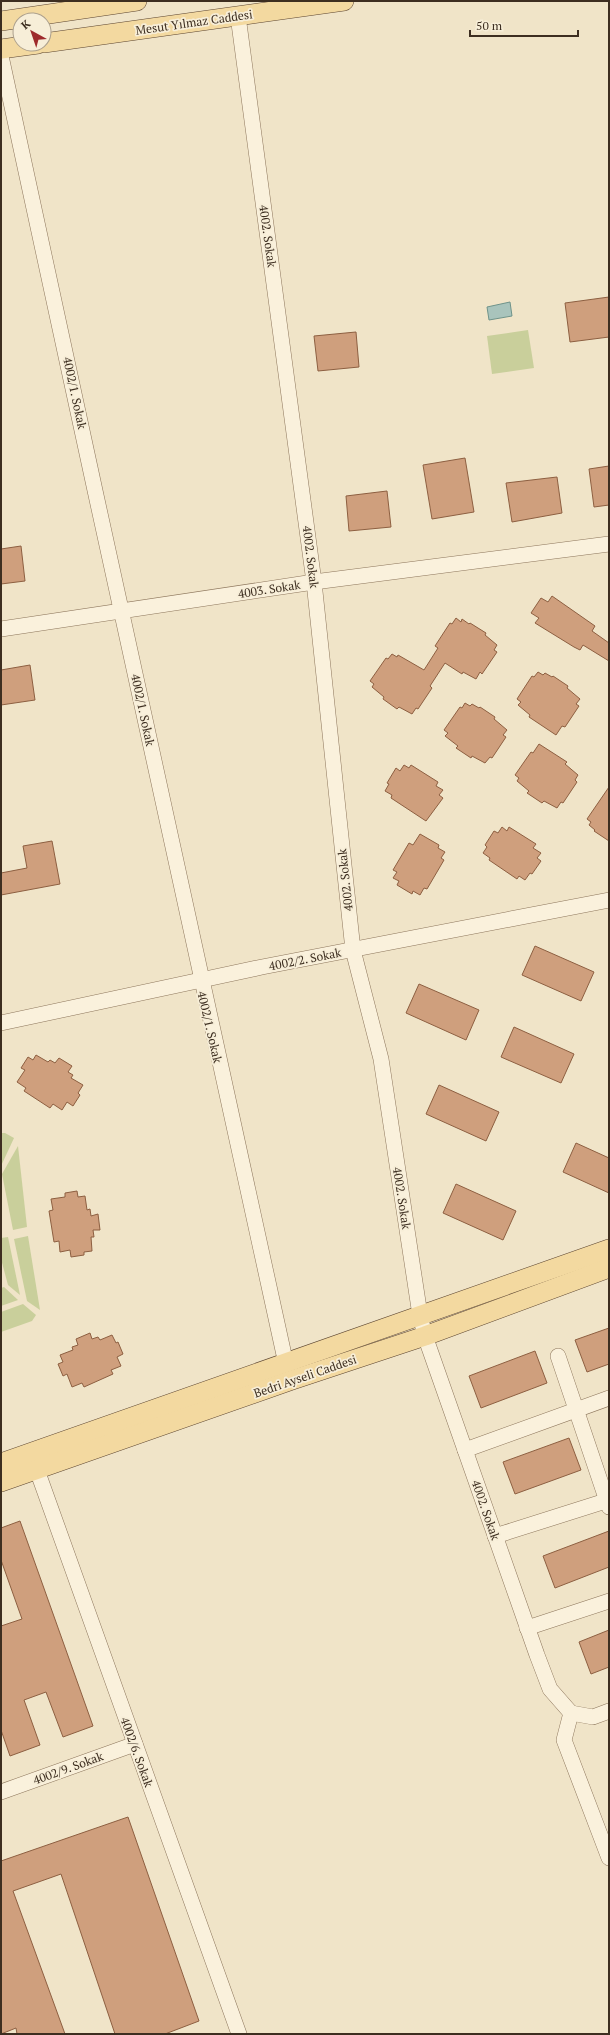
<svg xmlns="http://www.w3.org/2000/svg" width="610" height="2035" viewBox="0 0 610 2035" font-family="'PT Serif',serif">
<style>
.green{fill:#c9cf9b}
.water{fill:#a9c4bc;stroke:#6f938a}
.building{fill:#cf9f7d;stroke:#8d5f41}
.lines{fill:none;stroke-linecap:round;stroke-linejoin:round}
.minor-casing{stroke:#8d765c;stroke-width:16}
.major-casing{stroke:#5b4430;stroke-width:20}
.minor{stroke:#faf1dc;stroke-width:15}
.major{stroke:#f3d9a0;stroke-width:19}
.labels{text-anchor:middle;dominant-baseline:central;stroke-width:3.5;stroke-linejoin:round;paint-order:stroke}
.street-label{font-size:12px;fill:#3d2e20;stroke:#f7eed8}
</style>
<rect width="100%" height="100%" fill="#f0e4c8"/>
<!-- green -->
<g class="green">
<path d="M528,330l6,38 -42,6 -5,-38z"/>
<path d="M1,1133h4l9,5 -13,28z"/>
<path d="M18,1146l9,81 -14,3 -11,-56z"/>
<path d="M28,1236l12,74 -13,-9 -13,-62z"/>
<path d="M8,1237l12,58 -12,-10 -7,-26v-21z"/>
<path d="M4,1287l14,13 -17,6v-18z"/>
<path d="M23,1304l13,11 -4,6 -31,11v-20z"/>
</g>
<!-- water -->
<path class="water" d="M510,302l2,14 -23,4 -2,-13z"/>
<!-- building -->
<g class="building">
<path d="M609,297v40l-39,5 -5,-39z"/>
<path d="M356,332l3,35 -41,4 -4,-35z"/>
<path d="M465,458l9,54 -42,7 -9,-54z"/>
<path d="M609,466v39l-15,2 -5,-38z"/>
<path d="M557,477l5,36 -50,9 -6,-39z"/>
<path d="M387,491l4,36 -42,4 -3,-35z"/>
<path d="M21,546l4,35 -24,3v-35z"/>
<path d="M552,596l43,30 -3,5 17,12v18l-26,-16 -3,5 -6,-3 -39,-24 4,-5 -8,-5 10,-15 7,4z"/>
<path d="M456,618l5,4 1,-3 7,5 1,-1 16,10 -1,2 12,10 -3,5 3,2 -15,22 -2,-2 -4,7 -13,-7 -1,2 -17,-11 -15,23 2,2 -14,21 -2,-1 -4,6 -13,-7 -2,2 -14,-10 1,-2 -12,-10 2,-3 -4,-3 16,-23 2,1 4,-5 5,3 1,-2 26,15 14,-22 -3,-2 15,-23 2,1z"/>
<path d="M30,665l5,35 -34,5v-35z"/>
<path d="M538,672l5,3 2,-2 7,4 1,-1 15,10 -1,2 13,11 -4,5 3,2 -14,21 -3,-1 -6,9 -27,-18 1,-2 -12,-10 3,-3 -4,-3 15,-23 2,1z"/>
<path d="M465,703l5,3 2,-2 7,4 1,-1 15,10 -1,2 13,11 -4,5 3,2 -14,21 -2,-1 -5,6 -13,-7 -1,2 -15,-10 2,-2 -13,-10 3,-3 -4,-3 16,-23 2,1z"/>
<path d="M539,744l28,18 -2,2 13,11 -3,5 2,2 -14,21 -2,-1 -4,6 -13,-7 -2,2 -15,-10 2,-2 -12,-10 2,-3 -4,-3 16,-23 2,1z"/>
<path d="M404,765l5,3 2,-3 27,17 -2,4 7,4 -4,5 4,3 -17,23 -35,-23 1,-3 -7,-4 4,-7 -2,-1 9,-15 4,3z"/>
<path d="M609,787v54l-15,-10 1,-1 -6,-5 2,-3 -4,-3z"/>
<path d="M502,827l5,4 2,-4 27,17 -3,4 8,5 -4,5 4,3 -9,13 -2,-1 -5,7 -6,-4 -2,3 -28,-19 1,-2 -7,-5 4,-6 -2,-2 9,-14 4,2z"/>
<path d="M420,834l19,11 -1,3 7,4 -4,6 3,2 -17,29 -3,-1 -4,7 -7,-4 -1,3 -15,-9 2,-4 -6,-3 4,-6 -4,-2 16,-27 4,2z"/>
<path d="M52,841l8,43 -59,11v-22l26,-5 -4,-22z"/>
<path d="M535,946l59,26 -13,29 -59,-26z"/>
<path d="M419,984l60,26 -13,30 -60,-27z"/>
<path d="M514,1027l60,27 -13,29 -60,-26z"/>
<path d="M36,1055l12,7 2,-2 5,3 4,-5 13,8 -4,6 5,3 -2,3 12,7 -5,8 2,2 -7,11 -6,-4 -5,8 -9,-6 -3,4 -26,-17 2,-3 -9,-6 8,-12 -4,-2 7,-11 5,3z"/>
<path d="M439,1085l60,27 -13,29 -60,-27z"/>
<path d="M576,1143l33,15v35l-46,-21z"/>
<path d="M456,1184l60,27 -13,29 -60,-27z"/>
<path d="M77,1191l1,6 7,-1 2,14 3,-1 1,7 7,-2 2,16h-7l1,7h-3l1,14 -8,1v3l-13,2 -1,-7 -10,2 -1,-11 -5,1 -5,-31 4,-1 -2,-11 14,-2v-4z"/>
<path d="M609,1328v36l-22,8 -12,-32z"/>
<path d="M90,1333l2,6 6,-2 2,3 12,-5 4,8 2,-1 5,12 -6,3 4,9 -10,4 2,4 -29,13 -2,-4 -10,4 -5,-13 -4,2 -5,-12 5,-2 -3,-7 13,-5 -1,-3 6,-2 -2,-6z"/>
<path d="M535,1351l12,32 -66,25 -12,-32z"/>
<path d="M569,1438l12,32 -66,24 -12,-32z"/>
<path d="M20,1521l73,205 -30,11 -17,-45 -22,8 16,45 -30,11 -9,-26v-104l21,-7 -21,-59v-32z"/>
<path d="M609,1531v36l-54,21 -12,-32z"/>
<path d="M609,1630v37l-18,7 -12,-32z"/>
<path d="M128,1817l71,204 -34,13h-50l-54,-160 -48,17 52,143h-48l-1,-6 -15,6v-173z"/>
</g>
<g class="lines">
<!-- minor casing -->
<g class="minor-casing">
<g id="minor">
<path d="M238,16l76,566 39,368 28,109 39,256 5,21 112,319 13,34 21,24"/>
<path d="M1,56c95,436 187,872 285,1308"/>
<path d="M1,629l313,-47 295,-38"/>
<path d="M1,1023l261,-56 347,-67"/>
<path d="M558,1356l51,151"/>
<path d="M465,1450l144,-52"/>
<path d="M37,1470l202,564"/>
<path d="M495,1536l114,-36"/>
<path d="M527,1628l82,-27"/>
<path d="M571,1713l-7,27 45,118"/>
<path d="M571,1713l22,4 16,-6"/>
<path d="M1,1792l134,-48"/>
</g>
</g>
<!-- major casing -->
<g class="major-casing">
<g id="major">
<path d="M1,21l136,-20"/>
<path d="M44,43l300,-42"/>
<path d="M1,49l37,-5"/>
<path d="M1,1463l608,-214"/>
<path d="M1,1482l291,-102 133,-44 184,-68"/>
</g>
</g>
<!-- minor -->
<use href="#minor" class="minor"/>
<!-- major -->
<use href="#major" class="major"/>
</g>
<g class="labels">
<!-- street labels -->
<g class="street-label">
<text transform="translate(194 22) rotate(-8)">Mesut Yılmaz Caddesi</text>
<text transform="translate(268 236) rotate(82)">4002. Sokak</text>
<text transform="translate(75 393) rotate(78)">4002/1. Sokak</text>
<text transform="translate(311 557) rotate(83)">4002. Sokak</text>
<text transform="translate(269 589) rotate(-9)">4003. Sokak</text>
<text transform="translate(143 710) rotate(78)">4002/1. Sokak</text>
<text transform="translate(345 880) rotate(-96)">4002. Sokak</text>
<text transform="translate(305 959) rotate(-11)">4002/2. Sokak</text>
<text transform="translate(210 1027) rotate(77)">4002/1. Sokak</text>
<text transform="translate(402 1198) rotate(81)">4002. Sokak</text>
<text transform="translate(305 1376) rotate(-19)">Bedri Ayseli Caddesi</text>
<text transform="translate(486 1510) rotate(71)">4002. Sokak</text>
<text transform="translate(137 1752) rotate(70)">4002/6. Sokak</text>
<text transform="translate(68 1768) rotate(-20)">4002/9. Sokak</text>
</g>
</g>
<!-- border -->
<rect width="610" height="2035" fill="none" stroke="#3d2e20" stroke-width="4"/>
<!-- north arrow -->
<g transform="translate(32 32) rotate(320)"><circle r="19" fill="#f7eed8" stroke="#ada18e"/>
<path d="M0-3L7 15L0 10L-7 15Z" fill="#9e2a2b"/>
<text y="-6" font-size="11" font-weight="bold" text-anchor="middle" fill="#3d2e20">K</text>
</g>
<!-- scale -->
<path d="M470 30v6h108v-6" fill="none" stroke="#3d2e20" stroke-width="2"/>
<text x="476" y="30" font-size="12" fill="#3d2e20" stroke="#f7eed8" stroke-width="3" paint-order="stroke">50 m</text>
</svg>
